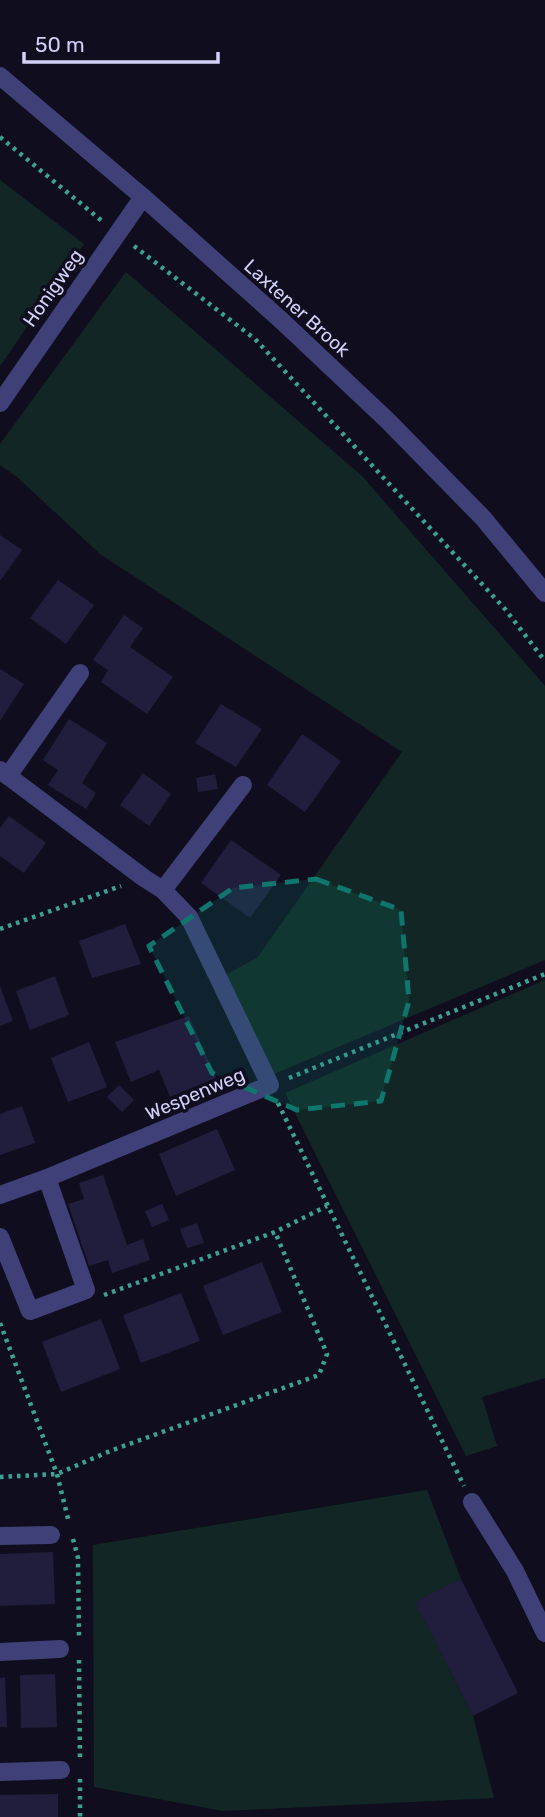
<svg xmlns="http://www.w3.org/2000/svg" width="545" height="1817" viewBox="0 0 545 1817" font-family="Rubik,sans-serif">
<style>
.green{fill:#122725}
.building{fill:#211d3c}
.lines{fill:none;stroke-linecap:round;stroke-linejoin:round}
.path{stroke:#3ba396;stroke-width:4.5;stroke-dasharray:3.5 5;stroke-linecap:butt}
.minor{stroke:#3f4077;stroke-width:18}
.marked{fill:#0f766e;fill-opacity:0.2;stroke:#0f766e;stroke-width:5;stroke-dasharray:14 9;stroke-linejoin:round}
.labels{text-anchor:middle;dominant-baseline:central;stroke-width:7;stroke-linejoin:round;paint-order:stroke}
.street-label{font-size:19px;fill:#d3d1f9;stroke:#100e1e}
</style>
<rect width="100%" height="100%" fill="#100e1e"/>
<!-- green -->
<g class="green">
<path d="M0,180l84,64 -84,122z"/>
<path d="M126,272l236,204 183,210v274l-271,114 -51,-98 34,-18 145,-206 -302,-198 -83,-77 -17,-12v-21z"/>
<path d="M545,980v398l-63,19 15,49 -31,10 -181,-363z"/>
<path d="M427,1490l34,89 -45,24 57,113 21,82 -271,13 -129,-24 -1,-242z"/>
</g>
<!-- building -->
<g class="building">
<path d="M0,535l22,15 -22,31z"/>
<path d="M58,580l36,25 -28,39 -36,-26z"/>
<path d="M124,615l19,13 -13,19 43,30 -26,37 -46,-32 7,-12 -15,-10z"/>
<path d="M0,669l24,15 -24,37z"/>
<path d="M221,704l41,25 -26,38 -41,-24z"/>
<path d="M69,719l38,24 -25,40 14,10 -10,16 -38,-24 10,-15 -15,-10z"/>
<path d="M302,734l39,27 -36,51 -38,-27z"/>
<path d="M143,773l28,21 -22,32 -29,-21z"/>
<path d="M215,774l3,15 -20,3 -2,-14z"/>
<path d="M9,816l37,27 -22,30 -24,-17v-28z"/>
<path d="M231,840l50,35 -31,43 -49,-35z"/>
<path d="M125,924l16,40 -49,14 -13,-37z"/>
<path d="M55,976l14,39 -39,15 -14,-39z"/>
<path d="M0,986l13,35 -13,5z"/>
<path d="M189,1016l27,62 -46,19 -11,-27 -28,12 -16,-40z"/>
<path d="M89,1042l18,45 -39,15 -17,-44z"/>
<path d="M119,1085l15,15 -12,12 -15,-15z"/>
<path d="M22,1106l13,37 -35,12v-41z"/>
<path d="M217,1129l18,41 -59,26 -17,-42z"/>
<path d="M103,1175l24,70 16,-6 7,21 -38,13 -4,-13 -19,6 -21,-62 16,-5 -5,-16z"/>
<path d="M162,1204l7,16 -17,7 -7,-16z"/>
<path d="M197,1223l7,20 -17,5 -7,-19z"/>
<path d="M262,1262l20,50 -59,23 -20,-49z"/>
<path d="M181,1293l19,48 -59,22 -18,-48z"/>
<path d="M101,1319l19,50 -59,23 -19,-50z"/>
<path d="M53,1552l2,52 -55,2v-52z"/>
<path d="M461,1579l57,114 -45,23 -58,-114z"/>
<path d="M55,1674l2,53 -36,1 -1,-53z"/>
<path d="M5,1677l2,50h-7v-49z"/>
<path d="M58,1794v23h-58v-22z"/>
</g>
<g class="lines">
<!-- path -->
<g class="path">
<path d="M0,137l102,84"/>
<path d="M134,246l121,93 250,270 40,52"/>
<path d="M0,929l121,-43"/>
<path d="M289,1078l256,-104"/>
<path d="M278,1103l186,383"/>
<path d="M104,1295l171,-63 52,-26"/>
<path d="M0,1323l57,151 12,49"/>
<path d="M0,1477l57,-3 53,-23 209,-76 8,-21 -52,-122"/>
<path d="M73,1539l5,19 1,80"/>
<path d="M79,1660l1,100"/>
<path d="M80,1779v38"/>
</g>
<!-- minor -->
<g class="minor">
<path d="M0,76l143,121 139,124 106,100 95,97 62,75"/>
<path d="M0,403l143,-206"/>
<path d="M0,770l144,108 19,12 26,27 81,168 -223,93 -47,17"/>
<path d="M8,776l72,-103"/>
<path d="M163,890l80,-105"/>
<path d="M0,1237l30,74 56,-21 -39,-112"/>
<path d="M472,1502l43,69 30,62"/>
<path d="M0,1536l51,-1"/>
<path d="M0,1652l60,-3"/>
<path d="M0,1772l61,-2"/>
</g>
</g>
<!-- marked area -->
<path class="marked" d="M316,879l85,31 8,91 -28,100 -84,9 -85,-37 -63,-127 84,-58z"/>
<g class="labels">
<!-- street labels -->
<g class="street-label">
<text transform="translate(53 288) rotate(-55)">Honigweg</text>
<text transform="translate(297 308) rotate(42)">Laxtener Brook</text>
<text transform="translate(195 1094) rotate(-23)">Wespenweg</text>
</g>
</g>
<!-- scale -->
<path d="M24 52v10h194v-10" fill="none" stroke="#d3d1f9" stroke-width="3.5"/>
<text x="35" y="52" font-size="21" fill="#d3d1f9" stroke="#100e1e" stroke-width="5" paint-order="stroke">50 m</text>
</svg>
